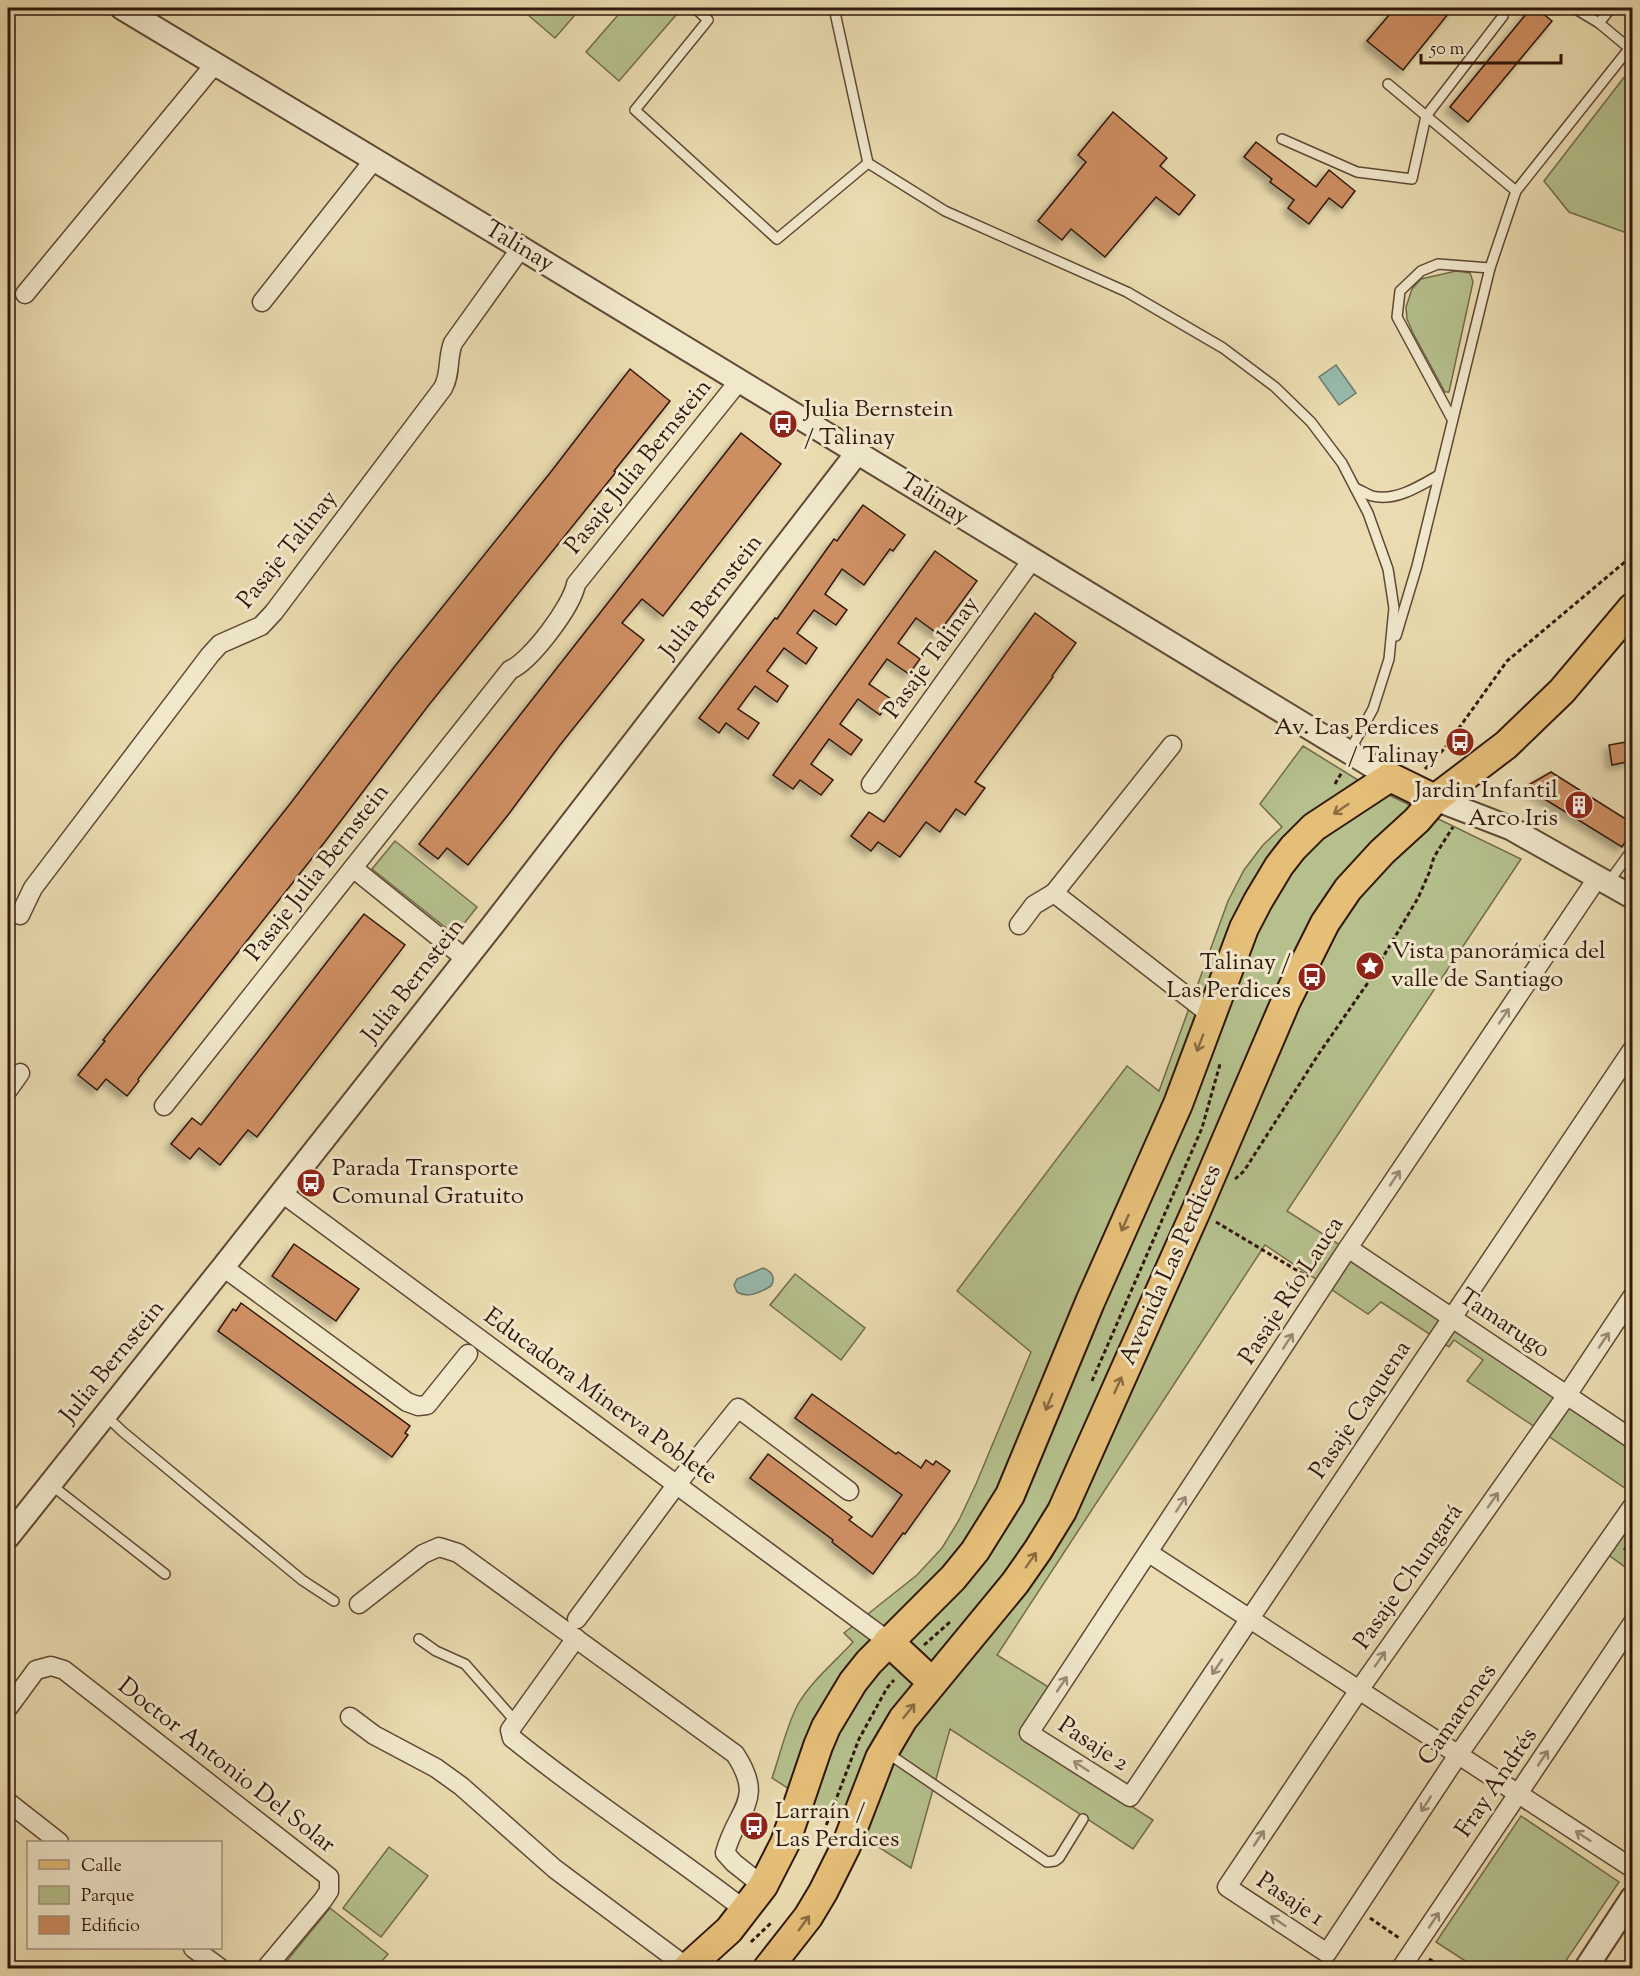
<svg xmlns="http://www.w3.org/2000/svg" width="1640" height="1976" viewBox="0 0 1640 1976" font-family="'Sorts Mill Goudy',serif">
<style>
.green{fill:#b5c08c;stroke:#736c4c;stroke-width:1.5}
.water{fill:#98bbae;stroke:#6f796d;stroke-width:1.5}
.building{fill:#cd8e62;stroke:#31170c;stroke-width:1.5;filter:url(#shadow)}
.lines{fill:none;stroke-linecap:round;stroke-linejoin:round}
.service-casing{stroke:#5f4835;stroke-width:12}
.minor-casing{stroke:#5f4835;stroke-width:21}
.tertiary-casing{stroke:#5f4835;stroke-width:26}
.primary-casing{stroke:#31170c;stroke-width:32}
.path{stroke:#31170c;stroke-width:3;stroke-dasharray:4.5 3;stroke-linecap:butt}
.service{stroke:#f1e8cc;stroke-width:9}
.minor{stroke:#f1e8cc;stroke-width:18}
.tertiary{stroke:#f1e8cc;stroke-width:22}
.primary{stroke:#e5be78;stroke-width:28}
.oneway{stroke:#8b6a42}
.oneway2{stroke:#9b8a76}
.labels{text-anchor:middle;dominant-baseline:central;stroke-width:6;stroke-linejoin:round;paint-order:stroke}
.street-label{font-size:24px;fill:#31170c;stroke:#f1e8cc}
.poi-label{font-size:24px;fill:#31170c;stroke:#f1e8cc;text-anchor:start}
</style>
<defs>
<filter id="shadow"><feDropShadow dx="-5" dy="5" stdDeviation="3" flood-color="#0004"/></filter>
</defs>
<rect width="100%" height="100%" fill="#eadcb0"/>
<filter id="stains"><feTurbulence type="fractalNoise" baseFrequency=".00333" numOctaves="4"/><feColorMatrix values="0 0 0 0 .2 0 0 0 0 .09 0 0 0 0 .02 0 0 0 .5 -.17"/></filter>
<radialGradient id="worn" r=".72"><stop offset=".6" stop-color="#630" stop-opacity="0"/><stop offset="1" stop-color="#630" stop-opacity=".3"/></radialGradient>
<!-- green -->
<g class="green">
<path d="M523,8h58l-26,30 -34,-29z"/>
<path d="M624,8h43l9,7 -57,66 -33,-29z"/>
<path d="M1632,67v168l-63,-23 -25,-31z"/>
<path d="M1456,271l14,2 3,9 -24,110h-4l-32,-59 -6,-14 -1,-12 6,-18 9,-10z"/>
<path d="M1303,746l55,34 163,79 -234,352 345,222v139l-36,-26 36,-53 -165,-112 16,-21 -29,-20 -5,7 -68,-45 -13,12 -103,-69 -268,410 53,33 -30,47 133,85 -20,29 -183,-120 -39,139 -139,-90c8,-23 14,-50 25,-72 13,-24 38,-44 56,-64l-9,-9 73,-58 25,-27 17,-28 17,-36 55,-132 -74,-61 170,-225 32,25 69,-190 16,-31 19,-25 19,-18 -22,-23z"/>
<path d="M395,841l82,66 -22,28 -83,-66z"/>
<path d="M795,1274l70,54 -24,32 -71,-55z"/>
<path d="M1521,1816l98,66 -58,86h-85l-40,-26z"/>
<path d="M389,1847l39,29 -47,61 -38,-29z"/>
<path d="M330,1908l58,46 -12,14h-95z"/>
</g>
<!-- water -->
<g class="water">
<path d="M1336,365l20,28 -17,12 -20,-28z"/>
<path d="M763,1268c9,3 13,10 8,18 -10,6 -23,13 -34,6l-3,-7 3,-6z"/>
</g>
<!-- building -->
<g class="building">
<path d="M1395,8h58l-50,62 -36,-29z"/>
<path d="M1531,8h5l16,13 -84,101 -18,-15z"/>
<path d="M1113,112l54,46 -7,8 35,29 -16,20 -23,-18 -51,60 -34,-28 -9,11 -24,-19 48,-59 -8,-7z"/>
<path d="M1256,142l60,45 13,-17 26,21 -13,17 -13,-10 -20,26 -21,-16 6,-8 -24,-18 2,-3 -28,-22z"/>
<path d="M630,369l40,32 -56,70 2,1 -12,15 -176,219 -104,137 -186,236 1,2 -12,15 -21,-17 -9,11 -19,-15 27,-34 -2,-1 187,-236 105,-138 155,-193z"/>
<path d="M741,433l40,31 -118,152 -21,-17 -20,24 22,17 -84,105 -52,70 -40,50 -21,-17 -9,11 -19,-15z"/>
<path d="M863,505l42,30 -12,16 -3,-2 -26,36 -22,-16 -17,25 22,16 -11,15 -22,-15 -17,23 20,15 -11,16 -22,-16 -17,23 21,15 -11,16 -22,-16 -17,23 21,14 -11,16 -22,-16 -7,10 -20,-15 76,-100 2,1 57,-80 3,2z"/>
<path d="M935,551l42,30 -39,53 -22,-16 -18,25 22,16 -11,15 -22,-15 -18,25 22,15 -11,16 -22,-16 -18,25 22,16 -11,15 -22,-16 -18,25 22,16 -12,15 -21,-15 -7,9 -20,-14z"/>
<path d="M1035,613l41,30 -24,33 1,1 -78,105 10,6 -20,27 -9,-6 -16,23 -14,-10 -26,35 -22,-15 -7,9 -20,-15 18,-24 15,10z"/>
<path d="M1632,741v20l-20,4 -3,-20z"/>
<path d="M1551,772l81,51v8l-10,16 -97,-60z"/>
<path d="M364,914l41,31 -148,192 -9,-7 -28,35 -21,-17 -9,11 -19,-15 21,-26 9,7z"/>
<path d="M294,1244l65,45 -23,32 -64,-45z"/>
<path d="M241,1303l169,123 -5,7 3,2 -16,22 -174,-126 15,-22 3,2z"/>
<path d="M812,1394l84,60 2,-2 23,16 5,-8 7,5 3,-4 14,10 -45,63 -2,-1 -30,41 -41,-32 1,-2 -83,-62 18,-24 84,63 -3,3 23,17 30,-42 -107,-77z"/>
</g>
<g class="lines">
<!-- service casing -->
<g class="service-casing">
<g id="service">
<path d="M695,8l13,12 -73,90 142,129 91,-76"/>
<path d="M834,8l34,155 77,48 182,81 96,56 52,39 36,35 31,41 26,50 20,56 6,39 -5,51 -16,50 -24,43"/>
<path d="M1574,8l25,15"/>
<path d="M1611,8l-12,15 30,25"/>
<path d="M1388,84l128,107"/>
<path d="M1282,139l75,33 55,7 14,-63 77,-100"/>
<path d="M1452,419l-55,-102 3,-26 21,-20 17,-7 52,4"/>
<path d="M1355,488c6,2 11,6 17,8 23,6 48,-10 67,-21"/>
<path d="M1396,636l21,-70 73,-298 26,-77 116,-146"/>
<path d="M1608,883l24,-33"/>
<path d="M105,1415l18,17 179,148 32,21"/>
<path d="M50,1484l115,90"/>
<path d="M419,1639l17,12 29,13 51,58"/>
<path d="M886,1752l161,110 8,-1 4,-3 24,-39"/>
</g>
</g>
<!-- minor casing -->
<g class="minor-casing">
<g id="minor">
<path d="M25,294l190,-230"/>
<path d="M262,302l112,-142"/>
<path d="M871,784l161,-224"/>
<path d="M353,868l113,91"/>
<path d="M1598,877l-250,371 -319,485 101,64 502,-747"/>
<path d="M1054,893l157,122"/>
<path d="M20,915l13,-27 177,-233 10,-11 41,-18 13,-14 169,-224c8,-14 4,-30 10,-45l68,-95"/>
<path d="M1019,925l15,-20 20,-12 118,-148"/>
<path d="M8,1090l12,-17"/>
<path d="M164,1106l346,-436c21,-9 62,-64 66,-86l163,-203"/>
<path d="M282,1193l606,448"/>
<path d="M1348,1248l284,191"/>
<path d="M223,1267l184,135 11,4 9,-1 41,-51"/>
<path d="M1632,1297l-65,98 -208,295 -132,197 100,66 131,-198 174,-248"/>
<path d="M1149,1553l483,315"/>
<path d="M359,1604l64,-50 16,-7 19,6 277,201c31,47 2,54 -10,99l9,10 29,23"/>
<path d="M577,1619l100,-135 61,-76 111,83"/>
<path d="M576,1638l-66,92 2,8c75,61 157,113 234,173"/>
<path d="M8,1708l28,-38 15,-4 13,4 265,207v14l-6,9 -57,68"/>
<path d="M350,1717l24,18 62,33 25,18 94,83 133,99"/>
<path d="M8,1802l51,40"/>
<path d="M193,1948l27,20"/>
<path d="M1401,1968l231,-344"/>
</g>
</g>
<!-- tertiary casing -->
<g class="tertiary-casing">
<g id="tertiary">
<path d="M122,8l399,240 869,529"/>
<path d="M1435,799l75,29 122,69"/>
<path d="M8,1537l215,-270 269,-341 365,-473"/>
<path d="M1586,1968l46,-70"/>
</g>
</g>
<!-- primary casing -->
<g class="primary-casing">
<g id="primary">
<path d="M888,1641l44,41"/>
<path d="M687,1968l42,-38 34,-44 22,-43 33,-97 8,-19 27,-45 16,-20 84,-84 22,-27 35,-56 80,-193 88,-198 66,-176 14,-27 21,-35 14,-18 21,-21 76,-50 45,22"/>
<path d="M768,1968l40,-51 15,-25 23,-46 34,-88 23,-39 112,-136 23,-33 24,-39 134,-300 90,-210 39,-78 23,-34 34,-37 35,-32 18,-21 71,-54 56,-54 70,-83"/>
</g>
</g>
<!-- path -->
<g class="path">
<path d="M1425,769l19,-20 63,-88 125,-105"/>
<path d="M1335,784l7,-12"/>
<path d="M1235,1179l9,-8 74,-116 49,-71 51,-86 11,-25 5,-16 19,-30"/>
<path d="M1216,1222l92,55"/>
<path d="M1092,1381l110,-253 18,-64"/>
<path d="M1624,1548l8,6"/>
<path d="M924,1645l26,-23"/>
<path d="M821,1839l38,-100 28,-51 7,-8"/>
<path d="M1370,1918l29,20"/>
<path d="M751,1942l21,-20"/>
<path d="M1429,1959l15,9"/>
</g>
<!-- service -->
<use href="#service" class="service"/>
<!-- minor -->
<use href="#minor" class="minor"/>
<!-- tertiary -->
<use href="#tertiary" class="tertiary"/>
<!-- primary -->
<use href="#primary" class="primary"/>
</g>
<!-- one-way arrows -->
<defs><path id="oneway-shaft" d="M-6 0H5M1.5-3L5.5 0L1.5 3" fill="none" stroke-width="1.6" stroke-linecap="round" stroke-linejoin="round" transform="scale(1.5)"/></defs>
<g class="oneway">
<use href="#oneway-shaft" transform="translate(1341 809) rotate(146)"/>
<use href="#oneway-shaft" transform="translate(1200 1043) rotate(111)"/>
<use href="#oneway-shaft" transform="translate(1125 1223) rotate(114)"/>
<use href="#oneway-shaft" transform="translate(1118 1385) rotate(-66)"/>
<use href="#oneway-shaft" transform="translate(1049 1402) rotate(112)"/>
<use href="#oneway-shaft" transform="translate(1031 1560) rotate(-55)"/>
<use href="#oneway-shaft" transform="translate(909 1711) rotate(-52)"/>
<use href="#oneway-shaft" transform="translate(804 1923) rotate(-54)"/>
</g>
<g class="oneway2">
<use href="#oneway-shaft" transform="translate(1504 1016) rotate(-56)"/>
<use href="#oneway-shaft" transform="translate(1395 1178) rotate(-56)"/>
<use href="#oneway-shaft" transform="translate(1604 1340) rotate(-56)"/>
<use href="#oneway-shaft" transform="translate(1288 1341) rotate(-57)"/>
<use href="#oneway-shaft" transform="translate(1493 1500) rotate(-55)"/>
<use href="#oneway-shaft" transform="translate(1181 1504) rotate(-57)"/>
<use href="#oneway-shaft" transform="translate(1380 1659) rotate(-55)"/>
<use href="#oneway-shaft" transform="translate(1217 1667) rotate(124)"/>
<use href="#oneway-shaft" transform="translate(1062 1684) rotate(-56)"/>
<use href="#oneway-shaft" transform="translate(1543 1758) rotate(-56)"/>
<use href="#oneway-shaft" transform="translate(1081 1766) rotate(-147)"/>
<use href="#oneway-shaft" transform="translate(1426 1804) rotate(123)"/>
<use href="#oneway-shaft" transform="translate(1583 1836) rotate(-147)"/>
<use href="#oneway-shaft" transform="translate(1259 1838) rotate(-56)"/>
<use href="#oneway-shaft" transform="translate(1434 1920) rotate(-56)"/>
<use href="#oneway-shaft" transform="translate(1278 1921) rotate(-146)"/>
</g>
<!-- icons -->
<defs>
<g id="bus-disc" transform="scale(1.5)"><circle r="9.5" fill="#8f2418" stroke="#f1e8cc"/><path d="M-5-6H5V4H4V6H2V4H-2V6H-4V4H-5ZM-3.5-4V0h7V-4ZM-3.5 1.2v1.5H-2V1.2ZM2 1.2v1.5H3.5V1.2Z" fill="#fff"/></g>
<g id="building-disc" transform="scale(1.5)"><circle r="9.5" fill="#8f2418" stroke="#f1e8cc"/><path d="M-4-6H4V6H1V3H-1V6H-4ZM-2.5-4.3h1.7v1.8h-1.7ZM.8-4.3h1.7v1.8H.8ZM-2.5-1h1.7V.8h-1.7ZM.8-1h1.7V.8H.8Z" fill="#fff"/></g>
<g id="sight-disc" transform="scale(1.5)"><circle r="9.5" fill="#8f2418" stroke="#f1e8cc"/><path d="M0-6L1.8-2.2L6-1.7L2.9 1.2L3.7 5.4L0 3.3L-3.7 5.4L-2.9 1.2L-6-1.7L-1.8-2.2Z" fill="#fff"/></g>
</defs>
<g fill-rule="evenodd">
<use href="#bus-disc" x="783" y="424"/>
<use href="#bus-disc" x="1460" y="742"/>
<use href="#building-disc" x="1579" y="805"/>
<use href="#sight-disc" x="1370" y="966"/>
<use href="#bus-disc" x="1312" y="977"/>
<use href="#bus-disc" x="311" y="1183"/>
<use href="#bus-disc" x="754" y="1826"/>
</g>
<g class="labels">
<!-- street labels -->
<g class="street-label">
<text transform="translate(519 247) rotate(31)">Talinay</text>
<text transform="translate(639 467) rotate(-51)">Pasaje Julia Bernstein</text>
<text transform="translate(934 500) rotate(32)">Talinay</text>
<text transform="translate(288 550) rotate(-51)">Pasaje Talinay</text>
<text transform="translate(712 597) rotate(-52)">Julia Bernstein</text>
<text transform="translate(932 658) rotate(-54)">Pasaje Talinay</text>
<text transform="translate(318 873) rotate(-52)">Pasaje Julia Bernstein</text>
<text transform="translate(414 981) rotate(-52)">Julia Bernstein</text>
<text transform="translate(1171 1265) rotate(-66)">Avenida Las Perdices</text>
<text transform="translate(1292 1291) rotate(-57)">Pasaje Río Lauca</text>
<text transform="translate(1504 1324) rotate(34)">Tamarugo</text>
<text transform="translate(113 1362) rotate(-51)">Julia Bernstein</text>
<text transform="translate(600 1397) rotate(36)">Educadora Minerva Poblete</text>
<text transform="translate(1361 1410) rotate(-56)">Pasaje Caquena</text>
<text transform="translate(1409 1577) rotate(-55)">Pasaje Chungará</text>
<text transform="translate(1458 1715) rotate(-55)">Camarones</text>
<text transform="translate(1093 1745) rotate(33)">Pasaje 2</text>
<text transform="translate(226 1766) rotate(38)">Doctor Antonio Del Solar</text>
<text transform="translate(1497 1783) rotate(-56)">Fray Andrés</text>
<text transform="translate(1290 1900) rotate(34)">Pasaje 1</text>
</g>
<!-- poi labels -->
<g class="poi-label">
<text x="804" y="410">Julia Bernstein<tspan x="804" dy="28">/ Talinay</tspan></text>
<text x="1439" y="728" text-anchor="end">Av. Las Perdices<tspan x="1439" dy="28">/ Talinay</tspan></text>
<text x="1558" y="791" text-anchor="end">Jardin Infantil<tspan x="1558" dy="28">Arco Iris</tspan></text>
<text x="1391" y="952">Vista panorámica del<tspan x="1391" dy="28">valle de Santiago</tspan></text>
<text x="1291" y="963" text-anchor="end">Talinay /<tspan x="1291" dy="28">Las Perdices</tspan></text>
<text x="332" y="1169">Parada Transporte<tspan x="332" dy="28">Comunal Gratuito</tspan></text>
<text x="775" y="1812">Larraín /<tspan x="775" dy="28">Las Perdices</tspan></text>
</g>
</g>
<!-- margin -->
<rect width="1640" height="1976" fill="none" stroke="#eadcb0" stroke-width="30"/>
<rect x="9" y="9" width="1622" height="1958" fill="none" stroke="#31170c" stroke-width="3"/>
<rect x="15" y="15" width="1610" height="1946" fill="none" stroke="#31170c" stroke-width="1.5"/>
<!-- legend -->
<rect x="27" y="1841" width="195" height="108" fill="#f1e8cc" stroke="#a4947f" stroke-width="1.5"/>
<rect x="39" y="1860" width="30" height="9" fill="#e5be78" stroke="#a4947f" stroke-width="1.5"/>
<text x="81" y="1871" font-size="18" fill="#31170c">Calle</text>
<rect x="39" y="1886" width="30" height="18" fill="#b5c08c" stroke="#a4947f" stroke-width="1.5"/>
<text x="81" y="1901" font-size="18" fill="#31170c">Parque</text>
<rect x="39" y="1916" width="30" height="18" fill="#cd8e62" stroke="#a4947f" stroke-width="1.5"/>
<text x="81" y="1931" font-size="18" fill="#31170c">Edificio</text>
<!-- scale -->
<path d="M1421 54v9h140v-9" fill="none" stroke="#31170c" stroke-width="3"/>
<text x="1430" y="54" font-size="18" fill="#31170c" stroke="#f1e8cc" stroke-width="4.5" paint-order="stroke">50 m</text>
<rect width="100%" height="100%" filter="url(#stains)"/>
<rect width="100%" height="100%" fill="url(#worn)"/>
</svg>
